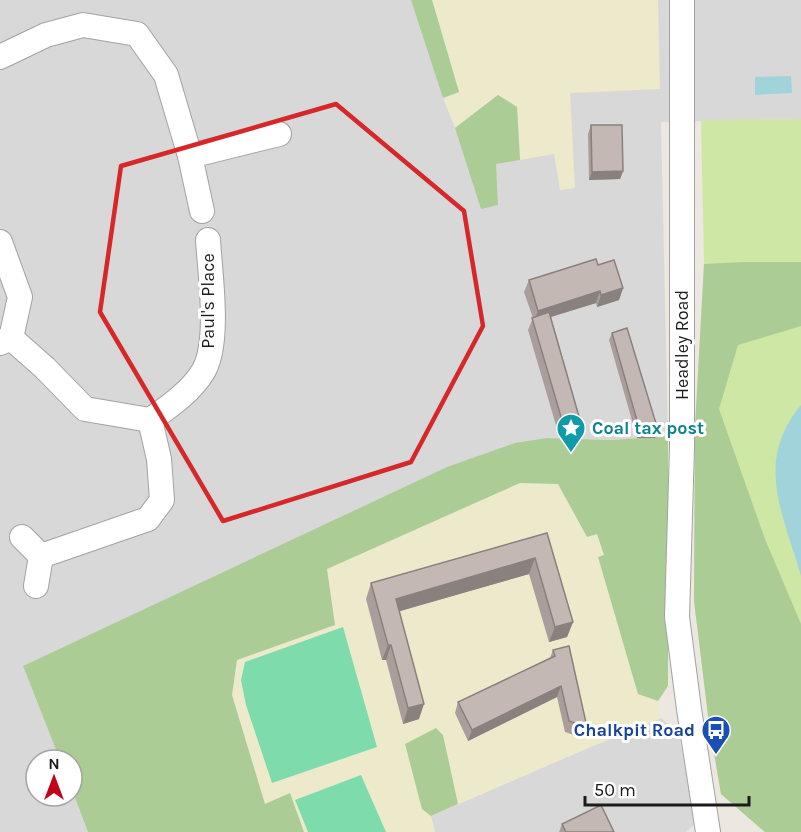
<svg xmlns="http://www.w3.org/2000/svg" width="801" height="832" viewBox="0 0 801 832" font-family="Karla,sans-serif">
<style>
.residential{fill:#d9d8d8}
.farmland{fill:#eceacb}
.grass{fill:#cee7a5}
.forest{fill:#accc95}
.pitch{fill:#7edcac}
.water{fill:#a0d4da}
.lines{fill:none;stroke-linecap:round;stroke-linejoin:round}
.street-casing{stroke:#a2a2a2;stroke-width:26}
.street{stroke:#fff;stroke-width:24}
.wall{fill:#a99e9b}
.shaded-wall{fill:#89817e}
.building{fill:#c4b8b4;stroke:#89817e;stroke-width:1.5}
.marked{fill:none;stroke:#d62828;stroke-width:4.5;stroke-linejoin:round}
.labels{text-anchor:middle;dominant-baseline:central;stroke-width:6;stroke-linejoin:round;paint-order:stroke}
.street-label{font-size:18px;fill:#1b1b1b;stroke:#fff}
.culture-label{font-size:18px;font-weight:bold;fill:#0d838f;stroke:#fff;text-anchor:start}
.transit-label{font-size:18px;font-weight:bold;fill:#164399;stroke:#fff;text-anchor:end}
</style>
<rect width="100%" height="100%" fill="#ece7e0"/>
<!-- residential -->
<g class="residential">
<path d="M0,0h801v119l-140,3 7,314 -56,4 -65,-2 -524,228 37,94h-24v36h36v-6l16,42h-88z"/>
<path d="M661,718l18,17 17,88 -10,9h-251l-4,-16 157,-68z"/>
</g>
<!-- farmland -->
<g class="farmland">
<path d="M432,0h226l2,89 -90,4 5,95 -15,2 -6,-36 -34,6 -3,-53 -19,-12 -43,33 -12,-30 16,-6z"/>
<path d="M520,483l38,1 29,53 10,-3 7,21 -6,2 40,137 20,7 3,17 -73,30 -157,68 4,16h-131l-14,-38 -25,10 -33,-109 5,-35 98,-35 -8,-56z"/>
</g>
<!-- grass -->
<path class="grass" d="M801,119v713h-36l-44,-38 -12,-71 -15,-122 1,-174 9,-163 -3,-144z"/>
<!-- forest -->
<g class="forest">
<path d="M411,0h21l27,92 -16,6z"/>
<path d="M498,95l19,12 3,53 -24,4 2,41 -17,4 -26,-81z"/>
<path d="M745,262h56v64l-63,19 -19,64 46,130 36,85v208h-36l-44,-38 -12,-71 -15,-122 1,-174 9,-163z"/>
<path d="M668,436v250l-10,15 -20,-7 -40,-137 6,-2 -7,-21 -10,3 -29,-53 -38,-1 -193,86 8,56 -98,35 -5,35 33,109 25,-11 14,39h-216l-16,-42v-30h-12l-37,-94 424,-199 68,-24 32,-5 65,2z"/>
<path d="M436,728l7,7 15,69 -27,12 -9,-7 -17,-65z"/>
</g>
<!-- pitch -->
<g class="pitch">
<path d="M343,627l34,120 -105,36 -26,-78 -5,-25 4,-18z"/>
<path d="M361,775l25,57h-78l-13,-32z"/>
</g>
<!-- water -->
<g class="water">
<path d="M791,76l1,17 -37,2v-18z"/>
<path d="M801,405v171c-18,-63 -47,-114 0,-171z"/>
</g>
<g class="lines">
<!-- street casing -->
<g class="street-casing">
<g id="street">
<path d="M682,0v447l-5,170 12,92 19,123"/>
<path d="M0,57l46,-22 37,-10 54,9 29,41 24,81 12,55"/>
<path d="M190,156l89,-22"/>
<path d="M0,242l20,55 -9,41"/>
<path d="M0,343l11,-5 34,30 40,41 65,11c19,-13 43,-30 54,-50 16,-29 6,-97 4,-130"/>
<path d="M22,537l19,19 107,-37 14,-19 -3,-41 -9,-39"/>
<path d="M36,586l5,-30"/>
</g>
</g>
<!-- street -->
<use href="#street" class="street"/>
</g>
<!-- wall -->
<g class="wall">
<path d="M591,125l32,46 -3,8 -31,1 -1,-46z"/>
<path d="M598,265l25,23 -4,12 -22,7 -1,-4 -45,14 31,110 -4,12h-18l-32,-109 5,-12 -9,-26 5,-12z"/>
<path d="M612,333l43,105h-18l-28,-98z"/>
<path d="M547,533l26,89 -6,15 -18,5 -20,-68 -130,37 20,108 -16,5 -17,-64h-4l-16,-61 5,-16z"/>
<path d="M553,650l34,77 -4,11 -18,-6 -8,-35 -89,44 -13,-28 3,-11 92,-44z"/>
<path d="M562,824l52,8h-55z"/>
</g>
<!-- shaded-wall -->
<g class="shaded-wall">
<path d="M623,171l-3,8 -31,1 3,-8z"/>
<path d="M623,288l-4,12 -22,7 4,-12z"/>
<path d="M600,291l-4,12 -62,19 4,-11z"/>
<path d="M564,427h18l-4,12h-18z"/>
<path d="M658,430l-3,8h-18l3,-7z"/>
<path d="M535,558l-6,16 -139,40 6,-15z"/>
<path d="M573,622l-6,15 -18,5 6,-15z"/>
<path d="M388,645h3l-5,15h-4z"/>
<path d="M561,686l-4,11 -89,44 4,-11z"/>
<path d="M424,704l-5,15 -16,5 5,-16z"/>
</g>
<!-- building -->
<g class="building">
<path d="M591,125h31l1,46 -31,1z"/>
<path d="M596,259l2,6 16,-5 9,28 -22,7 -1,-4 -62,20 -9,-31z"/>
<path d="M549,312l33,115h-18l-32,-109z"/>
<path d="M627,328l31,102 -18,1 -28,-98z"/>
<path d="M547,533l26,89 -18,5 -20,-69 -139,41 28,105 -16,4 -17,-63h-3l-17,-62z"/>
<path d="M569,646l18,81 -18,-6 -8,-35 -89,44 -14,-28 97,-46 -2,-6z"/>
<path d="M601,805l13,27h-48l-4,-8z"/>
</g>
<!-- marked area -->
<path class="marked" d="M336,104l128,107 19,115 -72,136 -188,59 -123,-209 21,-146z"/>
<!-- icons -->
<defs>
<g id="sight-pin" transform="scale(1.5)"><path d="M0 17L-7.5 6A9.5 9.5 0 1 1 7.5 6Z" fill="#0f9aa8" stroke="#fff"/><path d="M0-6L1.8-2.2L6-1.7L2.9 1.2L3.7 5.4L0 3.3L-3.7 5.4L-2.9 1.2L-6-1.7L-1.8-2.2Z" fill="#fff"/></g>
<g id="bus-pin" transform="scale(1.5)"><path d="M0 17L-7.5 6A9.5 9.5 0 1 1 7.5 6Z" fill="#1a4fb4" stroke="#fff"/><path d="M-5-6H5V4H4V6H2V4H-2V6H-4V4H-5ZM-3.5-4V0h7V-4ZM-3.5 1.2v1.5H-2V1.2ZM2 1.2v1.5H3.5V1.2Z" fill="#fff"/></g>
</defs>
<g fill-rule="evenodd">
<use href="#sight-pin" x="571" y="428"/>
<use href="#bus-pin" x="716" y="730"/>
</g>
<g class="labels">
<!-- street labels -->
<g class="street-label">
<text transform="translate(208 301) rotate(-90)">Paul's Place</text>
<text transform="translate(682 345) rotate(-90)">Headley Road</text>
</g>
<!-- culture labels -->
<g class="culture-label">
<text x="592" y="428">Coal tax post</text>
</g>
<!-- transit labels -->
<g class="transit-label">
<text x="695" y="730">Chalkpit Road</text>
</g>
</g>
<!-- north arrow -->
<g transform="translate(54 778)"><circle r="28" fill="#ffffff" stroke="#a4a4a4" stroke-width="1.5"/>
<path d="M0-4.5L10 22L0 15L-10 22Z" fill="#c3031a"/>
<text y="-9" font-size="16" font-weight="bold" text-anchor="middle" fill="#1b1b1b">N</text>
</g>
<!-- scale -->
<path d="M585 796v9h164v-9" fill="none" stroke="#1b1b1b" stroke-width="3"/>
<text x="594" y="796" font-size="18" fill="#1b1b1b" stroke="#ffffff" stroke-width="4.5" paint-order="stroke">50 m</text>
</svg>
